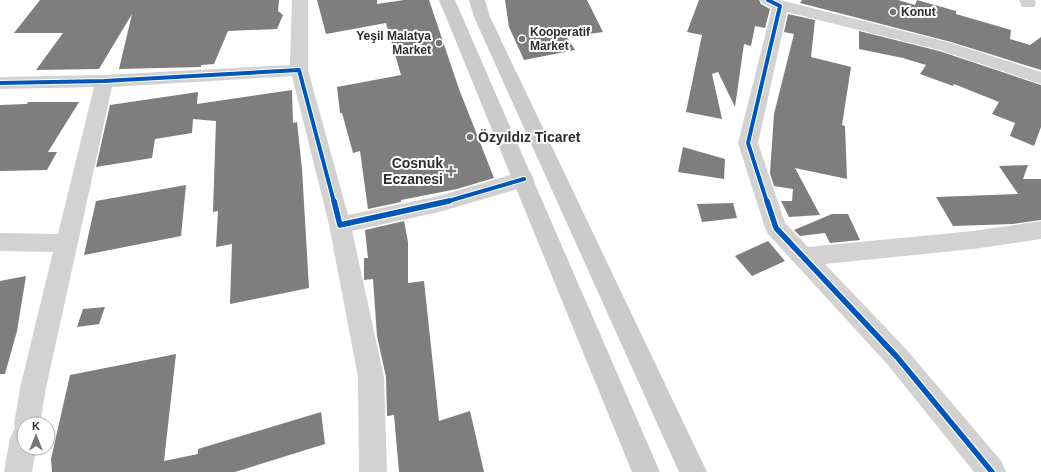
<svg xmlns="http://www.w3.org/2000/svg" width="1041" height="472" viewBox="0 0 1041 472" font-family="Arial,sans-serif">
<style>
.building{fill:#7e7e7e}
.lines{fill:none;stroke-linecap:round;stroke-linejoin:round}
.minor{fill:#d2d2d2;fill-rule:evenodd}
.secondary{fill:#cbcbcb;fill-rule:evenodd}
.cycleway-far1-casing{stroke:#fff;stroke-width:6}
.cycleway-casing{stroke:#fff;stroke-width:8}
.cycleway-far1{stroke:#0057b8;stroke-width:4}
.cycleway{stroke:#0057b8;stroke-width:5.5}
.poi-dot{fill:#767676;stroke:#fff;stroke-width:1.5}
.labels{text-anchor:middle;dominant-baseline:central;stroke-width:4;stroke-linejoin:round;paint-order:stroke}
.far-poi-label{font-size:12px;font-weight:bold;fill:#2d2d2d;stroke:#fff;text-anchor:start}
.poi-label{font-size:14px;font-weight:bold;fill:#2d2d2d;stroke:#fff;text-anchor:start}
</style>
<rect width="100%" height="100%" fill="#fff"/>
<!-- building -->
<g class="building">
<path d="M40,0h239l-1,11 5,4 -6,14 -49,2 -14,33 -13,1v2l-82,2 13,-55 -33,55 -63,1 27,-37h-49z"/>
<path d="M317,0h60v4l27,-4h25l30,89 35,89 -37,11 -56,11v2l-33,7 -8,-58 -7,2 -11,-40h-2l-3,-26 64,-12 -15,-52 -60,11z"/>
<path d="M505,0h82l16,32 -36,5 8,13 -51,10 -15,-33z"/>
<path d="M699,0h60l2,4 9,5 -5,19 -10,-2 -4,20 -7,-2 -9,63 -17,-35 -6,2 10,45 -36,-7 16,-77 -15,-3z"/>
<path d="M802,0h96l17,5 2,-5 39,11v3l55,16 -1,9 20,6 11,-8v33l-90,-28 -151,-39z"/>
<path d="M788,14l27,6 -4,37 40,10 -9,58 3,1 2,53 -52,-11 25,47 -31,2 -8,-16h11l1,-12 -19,-3 -4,-13 4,-59 20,-80 -10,-2z"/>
<path d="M859,31l80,20 102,34v42l-7,19 -24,-10 5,-13 -23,-9 7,-12 -45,-18 -1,2 -33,-12 6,-9 -23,-7 -44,-9z"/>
<path d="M292,90l1,33 4,-1 5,47 7,119 -79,16 2,-60 -16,3 2,-36 -5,1 3,-91 -23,-2 -1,14 -37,6 -3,19 -56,9 14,-62 88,-13 -1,12z"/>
<path d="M28,102h51l-31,50h9l-10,18 -47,1v-66l27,-1z"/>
<path d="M683,147l42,12 -1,20 -46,-7z"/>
<path d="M1028,165l-5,14h18v41l-28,4 -60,2 -17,-29 82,-3 -19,-28z"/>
<path d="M186,185l-5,51 -97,19 12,-54z"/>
<path d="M733,203l4,15 -35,4 -5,-18z"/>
<path d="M832,214h16l12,26 -30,3 -5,-10 -25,3 -6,-6z"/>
<path d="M404,221l4,21v41l16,-2 15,140 31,-10 14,61h-85l-5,-57 -7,1 -1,-39 -9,-41 -4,-57 -9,1v-22h4l-3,-28z"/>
<path d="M768,241l17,20 -33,15 -17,-20z"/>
<path d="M26,276l-9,55 -12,43h-5v-93z"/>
<path d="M105,307l-6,17 -22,3 6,-18z"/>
<path d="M176,354l-12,107 34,-7v-5l123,-37 4,32 -90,28h-183l-1,-13 19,-84z"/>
</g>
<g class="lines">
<!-- minor -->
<g class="minor">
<path d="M292,0h16v70l40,145 91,-19 85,-25 7,2 3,6 -3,6 -92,27 -87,19 32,146 3,95h-28l-1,-95 -29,-152 -37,-149 -180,11 -66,301 -6,36h-16v24h12l-4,24h-28l6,-34 5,-10 -1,-4 6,-36 33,-136 -53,-1v-18l58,1 36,-147 -94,2v-12l104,-2 186,-10z"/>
<path d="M760,0h20l171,43 90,29v12l-102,-34 -152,-38 -29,131 27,80 23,24 165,-16 68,-10v18l-68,10 -148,15 81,85 96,113 4,10h-32l-86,-107 -120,-131 -3,-6 -27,-85 34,-135 -10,-5z"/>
<path d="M1019,0h16l1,4 -2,3h-12z"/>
</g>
<!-- secondary -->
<g class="secondary">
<path d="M439,0h16l205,472h-28z"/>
<path d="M469,0h16l5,17 217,455h-28l-205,-455z"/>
</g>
<!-- cycleway-far1 casing -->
<g class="cycleway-far1-casing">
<g id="cycleway-far1">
<path d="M0,83l104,-2 195,-11 35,132"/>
<path d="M445,202l79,-23"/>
<path d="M767,202l-19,-59 32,-137 -12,-6"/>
</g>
</g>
<!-- cycleway casing -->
<g class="cycleway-casing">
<g id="cycleway">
<path d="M334,201l6,24 109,-24"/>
<path d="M767,201l9,27 121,129 95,115"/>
</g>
</g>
<!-- cycleway-far1 -->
<use href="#cycleway-far1" class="cycleway-far1"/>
<!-- cycleway -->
<use href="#cycleway" class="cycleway"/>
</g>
<!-- markers -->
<g class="poi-dot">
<circle cx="893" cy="12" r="4"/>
<circle cx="522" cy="39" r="4"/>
<circle cx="439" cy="43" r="4"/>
<circle cx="470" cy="137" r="4"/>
<path d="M449 165h4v4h4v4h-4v4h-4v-4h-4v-4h4z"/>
</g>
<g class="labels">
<!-- far-poi labels -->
<g class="far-poi-label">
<text x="901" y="12">Konut</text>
<text x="530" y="32">Kooperatif<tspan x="530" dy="14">Market</tspan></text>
<text x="431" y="36" text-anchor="end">Yeşil Malatya<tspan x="431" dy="14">Market</tspan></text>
</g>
<!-- poi labels -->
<g class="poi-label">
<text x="478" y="137">Özyıldız Ticaret</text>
<text x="443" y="163" text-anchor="end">Cosnuk<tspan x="443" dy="16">Eczanesi</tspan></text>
</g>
</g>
<!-- north arrow -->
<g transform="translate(36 436)"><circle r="19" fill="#ffffff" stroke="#ababab"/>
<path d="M0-3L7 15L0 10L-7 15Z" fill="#767676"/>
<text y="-6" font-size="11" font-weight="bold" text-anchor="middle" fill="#2d2d2d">K</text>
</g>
</svg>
